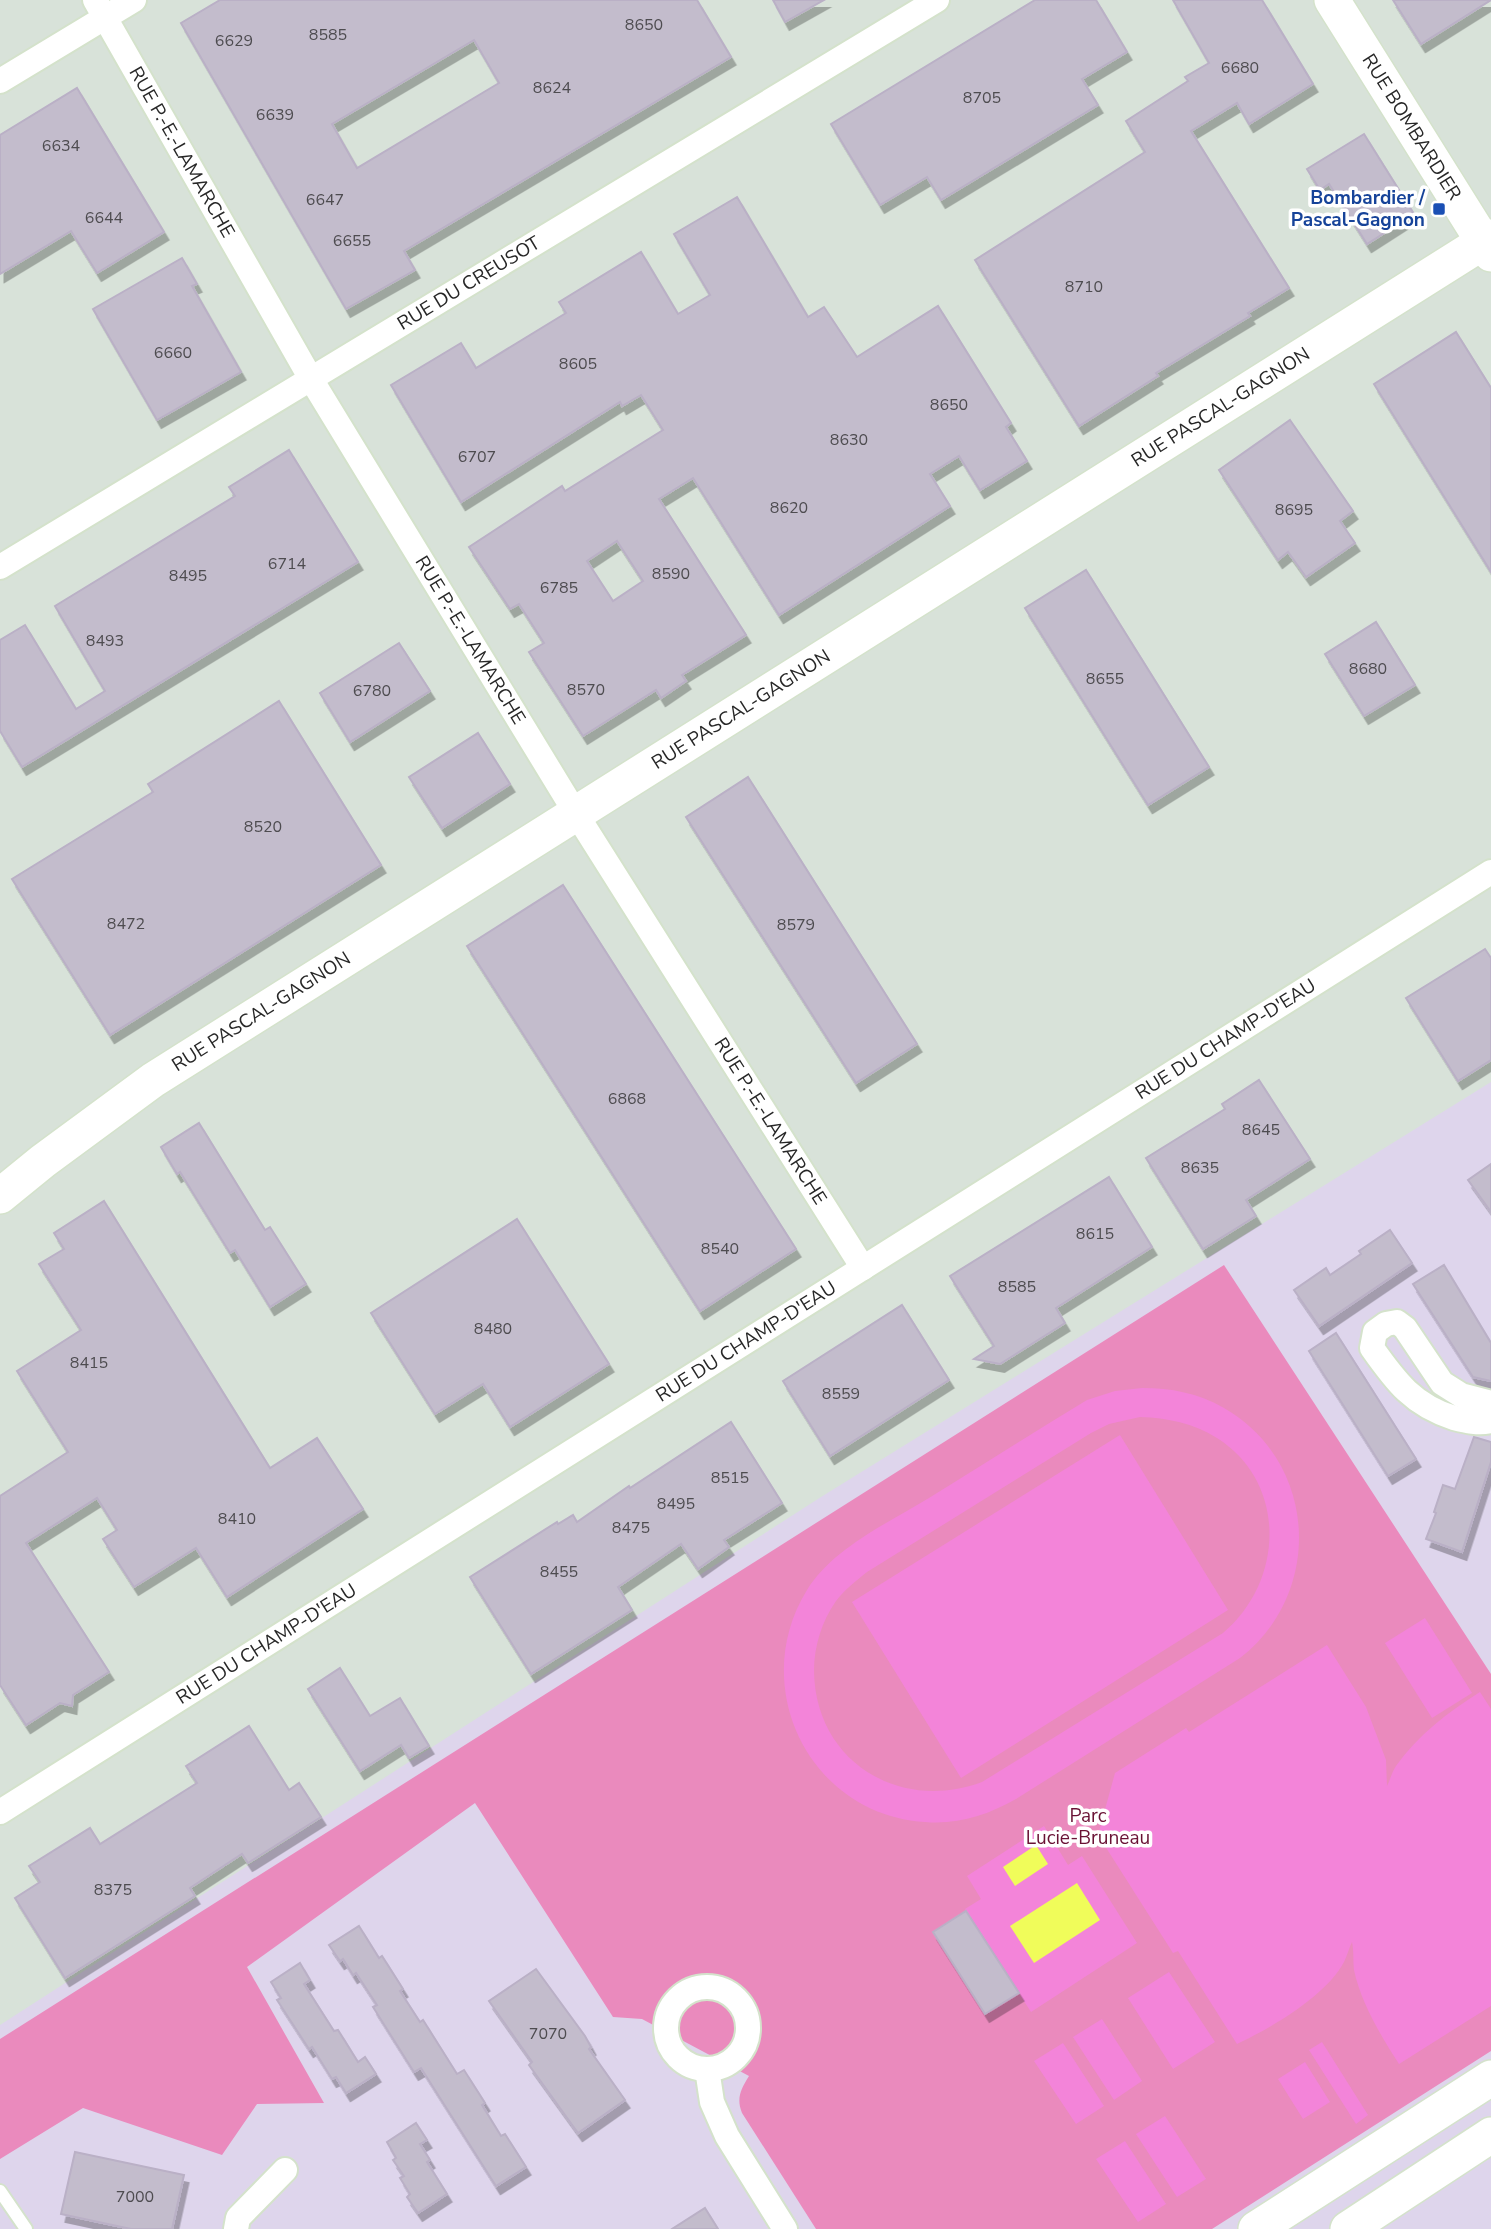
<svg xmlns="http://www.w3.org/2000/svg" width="1491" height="2229" viewBox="0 0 1491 2229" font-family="'Nunito Sans',sans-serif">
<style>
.industrial{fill:#d8e2d9}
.green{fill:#ea8abd}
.pitch{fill:#f384d9;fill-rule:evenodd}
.water{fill:#f0fc5a}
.building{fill:#c3bccc;stroke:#bab0c6;stroke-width:2;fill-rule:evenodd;filter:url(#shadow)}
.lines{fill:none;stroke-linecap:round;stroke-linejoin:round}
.lane-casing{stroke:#d4e2cb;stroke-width:16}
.street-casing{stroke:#d4e2cb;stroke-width:28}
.secondary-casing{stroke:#d4e2cb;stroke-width:38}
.lane{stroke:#fff;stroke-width:12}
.street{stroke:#fff;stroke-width:24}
.secondary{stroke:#fff;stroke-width:35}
.transit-dot{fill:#1a4fb4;stroke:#fff;stroke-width:2.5}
.labels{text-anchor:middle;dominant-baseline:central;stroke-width:7;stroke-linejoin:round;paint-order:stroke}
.number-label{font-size:16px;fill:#4e4c50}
.street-label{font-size:19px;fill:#272727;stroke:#fff}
.transit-label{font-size:19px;font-weight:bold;fill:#164399;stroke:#fff;text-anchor:end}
.park-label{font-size:19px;fill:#691134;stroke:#fff}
</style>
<defs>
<filter id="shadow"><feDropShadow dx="4.5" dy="8" stdDeviation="0" flood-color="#0004"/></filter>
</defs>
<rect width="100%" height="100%" fill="#ded5ec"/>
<!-- industrial -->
<path class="industrial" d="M0,0h1491v1082l-670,415 -821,528z"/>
<!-- green -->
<path class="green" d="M1224,1265l267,409v377l-279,178h-396l-74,-116c-6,-15 -1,-24 7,-37l-107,-57 -29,-2 -138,-214 -228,164 77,136 -67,1 -35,51 -139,-47 -83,51v-120z"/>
<!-- pitch -->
<g class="pitch">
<path d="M1142,1388c29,0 56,5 82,20 94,54 100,185 16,250l-224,141c-28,16 -59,26 -91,23 -115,-7 -178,-135 -118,-232 26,-42 81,-67 122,-92 53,-33 105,-66 158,-98l28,-9zM1140,1417c28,1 53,6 77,21 71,45 67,144 6,195l-241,149c-83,31 -167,-21 -168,-111 0,-25 8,-50 22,-70 9,-12 20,-20 31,-29l224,-139 18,-9z"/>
<path d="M1120,1435l108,175 -267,168 -109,-176z"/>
<path d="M1425,1618l47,75 -40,25 -47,-75z"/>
<path d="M1327,1645l39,62 20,53 1,26c3,-6 5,-14 9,-20 22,-31 52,-54 84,-74l11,17v297l-92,58c-18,-28 -38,-61 -45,-94 -1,-9 0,-19 -2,-28 -3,6 -5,14 -8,20 -18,34 -73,66 -107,82l-59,-93 -5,2 -75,-118 17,-62 71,-45 3,4z"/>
<path d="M1044,1826l24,39 14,-9 55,87 -106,69 -66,-103 16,-10 -14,-23z"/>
<path d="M1169,1972l46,70 -42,27 -45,-71z"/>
<path d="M1102,2019l40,62 -28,19 -41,-63z"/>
<path d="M1322,2042l46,73 -12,9 -47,-74z"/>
<path d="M1063,2043l41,63 -28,18 -42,-63z"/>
<path d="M1305,2062l25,40 -27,17 -25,-40z"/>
<path d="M1165,2116l41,63 -29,18 -41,-63z"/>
<path d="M1125,2141l41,63 -28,18 -42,-63z"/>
</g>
<!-- water -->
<g class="water">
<path d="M1036,1845l12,19 -33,22 -12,-19z"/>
<path d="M1077,1883l23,37 -66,43 -24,-37z"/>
</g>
<!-- building -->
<g class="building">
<path d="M220,0h477l34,57 -327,194 11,19 -69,39 -165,-286zM474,40l25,43 -142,85 -25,-44z"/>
<path d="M773,0h51l-39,22z"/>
<path d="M1035,0h61l31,52 -45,27 16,26 -157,95 -14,-23 -47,28 -49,-81z"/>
<path d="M1173,0h89l51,84 -64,40 -12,-21 -46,28 98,157 -41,25 2,3 -94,57 2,3 -79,50 -104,-166 170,-108 -19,-31 62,-40 -3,-4 24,-14z"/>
<path d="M1393,0h98l-70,44z"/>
<path d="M77,88l87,144 -67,41 -26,-42 -71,43v-139z"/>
<path d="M1364,134l50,80 -47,30 -38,-60 -9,6 -13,-21z"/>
<path d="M737,197l71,120 16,-10 33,50 81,-51 73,117 -5,4 21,34 -47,29 -21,-34 -29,18 20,32 -171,109 -86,-137 -34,21 87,136 -64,40 4,6 -25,17 -5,-8 -73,46 -54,-84 15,-9 -25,-39 -9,5 -41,-62 93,-61 3,5 98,-61 -22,-35 -19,11 -2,-4 -159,100 -70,-117 70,-42 15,25 90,-55 -7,-11 82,-50 37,62 32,-19 -36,-61zM617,541l26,40 -30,20 -26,-40z"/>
<path d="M182,258l15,26 -5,2 49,86 -84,48 -64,-111z"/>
<path d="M1456,332l35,56v184l-117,-188z"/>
<path d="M1290,420l63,91 -13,10 15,22 -49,34 -18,-25 -10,8 -59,-90z"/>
<path d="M289,450l69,112 -336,205 -22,-36v-91l25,-15 51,84 29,-18 -50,-85 180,-110 -6,-9z"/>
<path d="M1086,570l123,197 -61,38 -123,-197z"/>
<path d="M1376,622l39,63 -51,31 -39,-62z"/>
<path d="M399,643l31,48 -80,51 -30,-49z"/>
<path d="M279,701l102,164 -271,170 -98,-156 141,-87 -5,-8z"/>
<path d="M478,733l32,51 -68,44 -33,-51z"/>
<path d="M748,777l169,267 -61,39 -170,-266z"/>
<path d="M563,885l233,364 -96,62 -233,-365z"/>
<path d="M1485,949l6,9v102l-33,21 -52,-83z"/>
<path d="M1259,1080l51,79 -64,41 10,16 -53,33 -57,-91 79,-49 -3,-5z"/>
<path d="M199,1123l66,107 5,-3 36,57 -36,23 -35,-57 -5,3 -50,-81 -3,2 -16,-27z"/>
<path d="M1491,1164v48l-23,-32z"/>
<path d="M1109,1177l43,70 -96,61 9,15 -65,41 -26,-5 20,-13 -44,-70z"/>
<path d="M104,1201l166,267 47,-30 46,71 -136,88 -31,-49 -62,39 -31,-48 14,-9 -20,-32 -71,45 83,129 -36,23 -1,11 -12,-3 -34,22 -26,-40v-189l68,-44 -51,-81 64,-41 -42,-66 25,-15 -10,-16z"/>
<path d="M517,1219l92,145 -99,63 -27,-43 -48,30 -64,-101z"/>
<path d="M1390,1230l22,33 -93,63 -25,-36 32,-22 4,7 31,-21 -2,-3z"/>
<path d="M1444,1265l47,78v38l-18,-4 -60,-93z"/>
<path d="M902,1305l47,75 -119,76 -47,-75z"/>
<path d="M1336,1333l80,126 -28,17 -79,-125z"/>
<path d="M731,1422l51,81 -58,37 5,7 -31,22 -17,-25 -63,43 14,23 -101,64 -61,-97 87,-55 1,2 15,-9 4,7 52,-36 1,2z"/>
<path d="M1474,1437l17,5v20l-29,90 -36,-13 10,-26 -2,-1 9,-27 12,4z"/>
<path d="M340,1668l30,48 30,-18 29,48 -20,12 -8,-13 -41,26 -52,-82z"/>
<path d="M249,1726l40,64 10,-7 22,34 -73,46 -6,-9 -52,34 5,8 -130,82 -50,-80 25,-16 -11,-16 61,-38 10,16 97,-61 -11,-17z"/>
<path d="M966,1911l53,82 -34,21 -52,-82z"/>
<path d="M359,1926l20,32 3,-2 21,33 -3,2 20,31 3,-2 34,54 7,-4 21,33 -3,2 19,31 4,-2 21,33 -30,19 -75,-118 -7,4 -41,-65 4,-2 -21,-32 -3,2 -10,-16 -3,2 -11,-16z"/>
<path d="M300,1963l10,17 -6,4 30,47 4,-1 20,32 7,-5 11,17 -30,19 -10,-16 -4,2 -20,-32 -3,2 -32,-49 4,-2 -10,-16z"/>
<path d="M536,1969l49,67 6,11 -2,2 36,51 -47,33 -49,-68 3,-3 -43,-61z"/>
<path d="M416,2123l11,17 -7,4 10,16 -3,2 20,32 -29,19 -11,-16 3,-3 -10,-16 4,-2 -11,-16 3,-2 -9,-16z"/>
<path d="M75,2152l109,23 -12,54h-41l-70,-15z"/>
<path d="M705,2208l13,21h-46z"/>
</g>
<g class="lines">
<!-- lane casing -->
<g class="lane-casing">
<path id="lane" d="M0,2191l26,38"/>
</g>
<!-- street casing -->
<g class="street-casing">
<g id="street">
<path id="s1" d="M95,0l216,379 264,433 288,456"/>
<path d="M0,81l134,-81"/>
<path id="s2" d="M0,567l937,-567"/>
<path d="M1491,1403l-30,-8 -19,-12 -37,-55 -8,-6 -11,2 -11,8 -3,16c24,34 41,57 82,70 12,3 25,6 37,3"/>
<path id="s3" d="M0,1812l1491,-940"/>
<circle cx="707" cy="2028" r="41"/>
<path d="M707,2069l5,33 15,34 58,93"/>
<path d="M236,2229l2,-11 47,-48"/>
</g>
</g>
<!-- secondary casing -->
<g class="secondary-casing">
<g id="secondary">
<path id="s4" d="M1332,0l159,254"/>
<path id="s5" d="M0,1196l43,-35 110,-81 1338,-843"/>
<path d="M1256,2229l235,-151"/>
<path d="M1348,2229l143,-94"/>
</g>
</g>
<!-- lane -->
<use href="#lane" class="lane"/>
<!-- street -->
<use href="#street" class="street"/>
<!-- secondary -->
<use href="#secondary" class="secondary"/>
</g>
<!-- markers -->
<rect class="transit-dot" x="1432" y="202" width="14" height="14" rx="3.5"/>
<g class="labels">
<!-- number labels -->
<g class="number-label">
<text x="644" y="25">8650</text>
<text x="328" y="35">8585</text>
<text x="234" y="41">6629</text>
<text x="1240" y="68">6680</text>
<text x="552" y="88">8624</text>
<text x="982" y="98">8705</text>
<text x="275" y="115">6639</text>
<text x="61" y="146">6634</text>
<text x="325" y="200">6647</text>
<text x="104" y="218">6644</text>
<text x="352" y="241">6655</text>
<text x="1084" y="287">8710</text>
<text x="173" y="353">6660</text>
<text x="578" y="364">8605</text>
<text x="949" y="405">8650</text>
<text x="849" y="440">8630</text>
<text x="477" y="457">6707</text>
<text x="789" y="508">8620</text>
<text x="1294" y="510">8695</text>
<text x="287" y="564">6714</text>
<text x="671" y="574">8590</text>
<text x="188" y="576">8495</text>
<text x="559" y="588">6785</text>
<text x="105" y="641">8493</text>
<text x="1368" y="669">8680</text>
<text x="1105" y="679">8655</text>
<text x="586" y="690">8570</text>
<text x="372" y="691">6780</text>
<text x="263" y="827">8520</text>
<text x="126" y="924">8472</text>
<text x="796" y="925">8579</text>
<text x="627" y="1099">6868</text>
<text x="1261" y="1130">8645</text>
<text x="1200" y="1168">8635</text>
<text x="1095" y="1234">8615</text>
<text x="720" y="1249">8540</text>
<text x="1017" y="1287">8585</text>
<text x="493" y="1329">8480</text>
<text x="89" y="1363">8415</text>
<text x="841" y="1394">8559</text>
<text x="730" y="1478">8515</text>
<text x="676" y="1504">8495</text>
<text x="237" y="1519">8410</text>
<text x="631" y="1528">8475</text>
<text x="559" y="1572">8455</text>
<text x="113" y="1890">8375</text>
<text x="548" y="2034">7070</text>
<text x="135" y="2197">7000</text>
</g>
<!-- street labels -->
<g class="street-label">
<text stroke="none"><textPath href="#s4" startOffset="150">RUE BOMBARDIER</textPath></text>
<text stroke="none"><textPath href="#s1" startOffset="175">RUE P.-E.-LAMARCHE</textPath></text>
<text stroke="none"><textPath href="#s2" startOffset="548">RUE DU CREUSOT</textPath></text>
<text stroke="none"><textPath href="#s5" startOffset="1454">RUE PASCAL-GAGNON</textPath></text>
<text stroke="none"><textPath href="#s1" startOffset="742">RUE P.-E.-LAMARCHE</textPath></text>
<text stroke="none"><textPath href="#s5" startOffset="887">RUE PASCAL-GAGNON</textPath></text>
<text stroke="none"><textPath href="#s5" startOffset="320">RUE PASCAL-GAGNON</textPath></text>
<text stroke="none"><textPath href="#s3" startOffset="1449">RUE DU CHAMP-D'EAU</textPath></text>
<text stroke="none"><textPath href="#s1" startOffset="1309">RUE P.-E.-LAMARCHE</textPath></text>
<text stroke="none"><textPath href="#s3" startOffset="882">RUE DU CHAMP-D'EAU</textPath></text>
<text stroke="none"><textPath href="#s3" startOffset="315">RUE DU CHAMP-D'EAU</textPath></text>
</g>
<!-- transit labels -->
<g class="transit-label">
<text x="1425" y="198">Bombardier /<tspan x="1425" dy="22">Pascal-Gagnon</tspan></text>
</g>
<!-- park labels -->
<g class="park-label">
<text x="1088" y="1816">Parc<tspan x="1088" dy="22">Lucie-Bruneau</tspan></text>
</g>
</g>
</svg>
